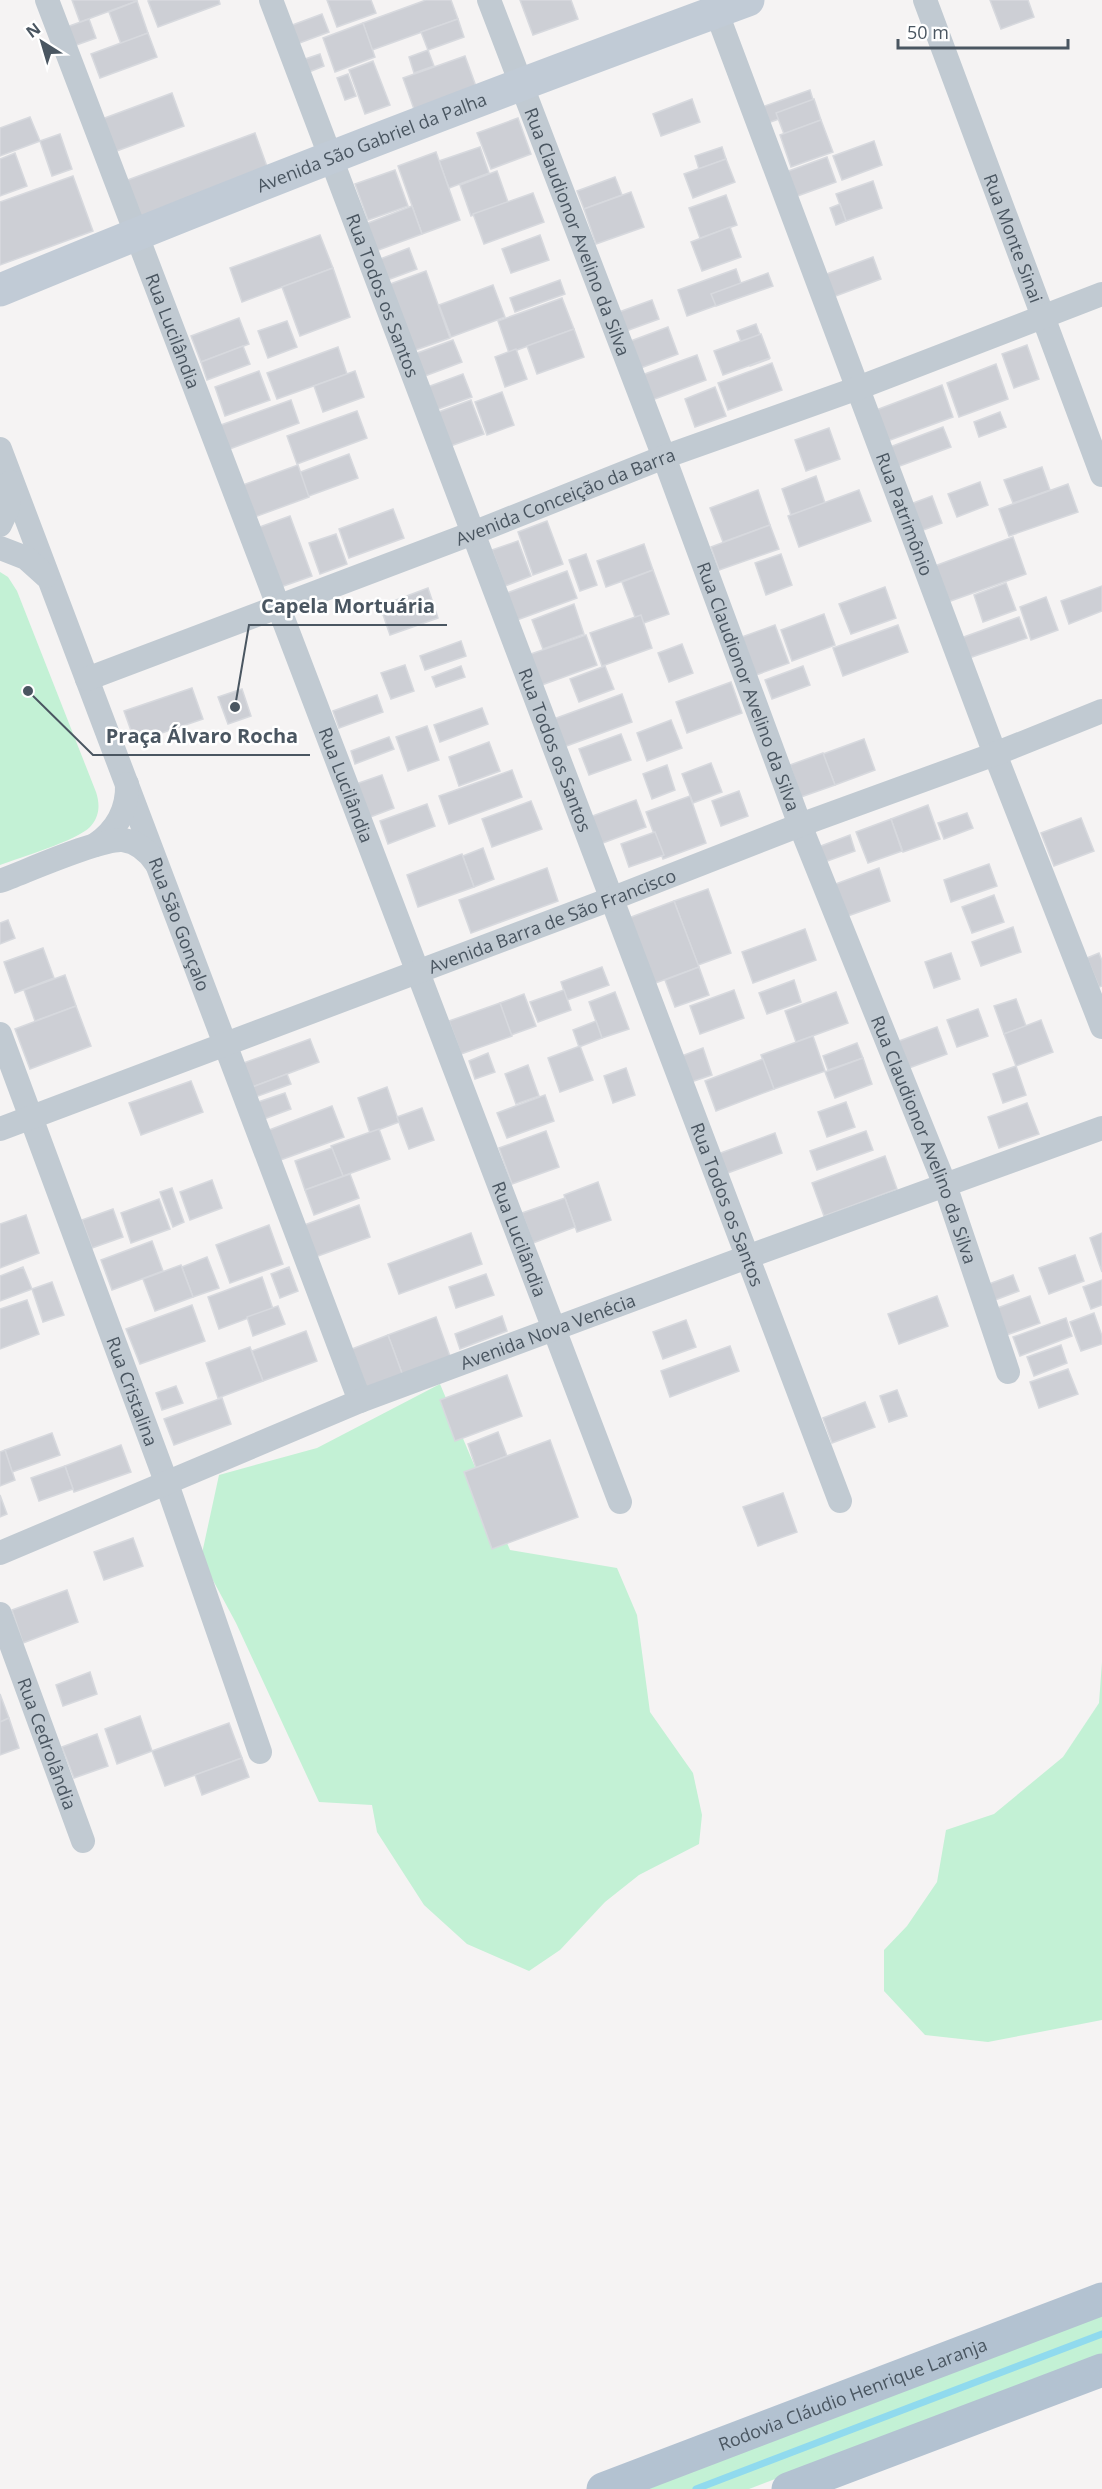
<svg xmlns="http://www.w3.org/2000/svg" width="1102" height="2489" viewBox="0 0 1102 2489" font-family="'Open Sans',sans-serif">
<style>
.green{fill:#c3f1d5}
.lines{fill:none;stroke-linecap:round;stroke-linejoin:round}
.stream{stroke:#90daee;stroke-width:7}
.building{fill:#cdcfd5;stroke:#d7d9de;stroke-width:1.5}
.street{stroke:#c1cad2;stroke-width:24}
.secondary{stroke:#c1cbd6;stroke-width:33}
.primary{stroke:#b3c2d1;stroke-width:33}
.labels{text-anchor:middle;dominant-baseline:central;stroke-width:5;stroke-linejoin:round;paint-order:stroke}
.street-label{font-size:18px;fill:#4a5661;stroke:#fff}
.leader{fill:none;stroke:#4a5661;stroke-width:2}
.callout-dot{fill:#4a5661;stroke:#fff;stroke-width:2}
.callout-label{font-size:20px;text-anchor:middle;font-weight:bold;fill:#4a5661;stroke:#fff;stroke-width:5;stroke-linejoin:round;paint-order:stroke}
</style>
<rect width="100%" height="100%" fill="#f5f3f3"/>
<!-- green -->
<g class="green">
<path d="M0,572l8,5 9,14 79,201c4,12 4,24 -6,35 -14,14 -69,30 -90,38z"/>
<path d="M440,1384l70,166 107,18 20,47 13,97 43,61 9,42 -3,29 -60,31 -34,27 -45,48 -31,21 -62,-27 -43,-39 -47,-73 -5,-27 -53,-3 -83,-179 -35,-65 18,-83 98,-27z"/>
<path d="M1102,1662v358l-114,22 -63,-7 -41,-44v-41l23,-24 30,-44 9,-52 48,-16 69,-57 36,-54z"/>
<path d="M1102,2314v41l-353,134h-106z"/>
</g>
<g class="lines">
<!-- stream -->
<path class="stream" d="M696,2489l406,-155"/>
</g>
<!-- building -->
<g class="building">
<path d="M72,0h64l1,1 -57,21z"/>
<path d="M152,0h67l1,4 -62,23 -10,-26z"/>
<path d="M327,0h44l5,13 -39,14z"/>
<path d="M426,0h25l7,19 -86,31 -9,-27z"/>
<path d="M520,0h51l7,19 -45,16z"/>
<path d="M990,0h38l6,17 -33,12z"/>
<path d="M137,1l11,32 -27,11 -12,-32z"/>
<path d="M322,14l7,18 -35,13 -7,-18z"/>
<path d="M89,19l7,19 -28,10 -7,-19z"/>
<path d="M458,19l6,18 -36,13 -7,-18z"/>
<path d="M363,23l12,34 -40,15 -12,-34z"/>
<path d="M148,33l9,24 -57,21 -9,-24z"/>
<path d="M428,50l6,16 -20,7 -5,-16z"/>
<path d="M320,54l4,12 -20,8 -5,-13z"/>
<path d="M465,56l12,33 -62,23 -12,-34z"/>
<path d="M373,61l17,44 -25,9 -16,-44z"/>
<path d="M348,74l8,22 -11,4 -8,-22z"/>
<path d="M810,90l5,16 -50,18 -6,-16z"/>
<path d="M172,93l12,33 -70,26 -12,-33z"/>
<path d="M692,99l8,23 -39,14 -8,-22z"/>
<path d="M814,99l7,21 -37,14 -8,-21z"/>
<path d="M30,117l10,24 -40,15v-28z"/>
<path d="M518,118l13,36 -40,15 -14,-36z"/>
<path d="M821,120l12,32 -42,15 -11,-32z"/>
<path d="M255,133l14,39 -130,48 -14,-39z"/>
<path d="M60,134l12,35 -20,7 -12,-35z"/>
<path d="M874,141l8,24 -40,15 -9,-24z"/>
<path d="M480,147l9,26 -40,15 -10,-27z"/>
<path d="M722,147l4,12 -27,10 -4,-13z"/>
<path d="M436,152l24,68 -38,14 -24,-68z"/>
<path d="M15,153l12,33 -27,10v-37z"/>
<path d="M827,157l9,25 -44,16 -9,-25z"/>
<path d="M726,159l9,23 -42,16 -9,-24z"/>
<path d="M395,170l13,36 -40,14 -13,-36z"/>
<path d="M497,171l11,31 -37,14 -11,-31z"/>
<path d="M73,176l20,55 -93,34v-63z"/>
<path d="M615,177l7,18 -38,14 -7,-18z"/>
<path d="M873,181l9,27 -36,13 -10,-27z"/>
<path d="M631,192l13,35 -48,17 -12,-35z"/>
<path d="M533,193l11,29 -60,22 -11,-30z"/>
<path d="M726,195l11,30 -37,13 -11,-30z"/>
<path d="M840,204l6,17 -10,4 -6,-17z"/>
<path d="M412,206l10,28 -49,18 -10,-27z"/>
<path d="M730,227l11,30 -39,14 -11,-29z"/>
<path d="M320,235l13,33 -91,34 -12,-34z"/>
<path d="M540,235l9,25 -38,13 -9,-24z"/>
<path d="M409,248l8,21 -35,13 -7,-21z"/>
<path d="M873,257l8,22 -48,18 -9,-22z"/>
<path d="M333,268l17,49 -50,19 -18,-49z"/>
<path d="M736,269l9,26 -58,21 -9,-26z"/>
<path d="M426,271l24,67 -43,15 -25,-66z"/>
<path d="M768,273l5,13 -57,20 -5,-12z"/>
<path d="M560,280l5,14 -50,18 -5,-14z"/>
<path d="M493,285l12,32 -54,20 -12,-32z"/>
<path d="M562,298l12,31 -65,24 -11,-32z"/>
<path d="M652,300l7,19 -33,12 -7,-19z"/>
<path d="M239,318l10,26 -48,18 -10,-26z"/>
<path d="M287,321l10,26 -29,11 -10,-27z"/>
<path d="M756,324l13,35 -19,7 -13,-35z"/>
<path d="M668,327l10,27 -40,15 -10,-27z"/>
<path d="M574,329l10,28 -47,17 -10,-28z"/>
<path d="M761,334l9,24 -47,17 -9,-24z"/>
<path d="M453,340l9,22 -45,17 -8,-23z"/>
<path d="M1027,345l12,34 -25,9 -12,-34z"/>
<path d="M243,346l7,18 -43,16 -6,-18z"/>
<path d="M338,347l9,27 -70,25 -10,-26z"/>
<path d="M516,349l11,30 -22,8 -10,-30z"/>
<path d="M697,355l9,25 -54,20 -10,-25z"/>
<path d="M772,363l10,27 -54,20 -10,-27z"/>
<path d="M996,364l12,35 -49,18 -12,-34z"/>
<path d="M259,371l11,29 -45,16 -10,-29z"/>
<path d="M355,371l9,26 -41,15 -9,-26z"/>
<path d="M463,374l9,23 -42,15 -8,-23z"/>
<path d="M942,385l11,32 -71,26 -11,-31z"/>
<path d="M715,387l11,29 -31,11 -10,-28z"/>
<path d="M502,392l12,33 -27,10 -12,-33z"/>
<path d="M291,400l8,23 -72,27 -9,-24z"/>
<path d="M471,400l13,34 -39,14 -12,-34z"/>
<path d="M357,411l10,27 -70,26 -10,-28z"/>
<path d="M1000,412l6,15 -27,10 -5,-15z"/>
<path d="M943,427l8,20 -54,20 -7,-20z"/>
<path d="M829,428l11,31 -34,12 -11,-31z"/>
<path d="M349,454l9,24 -52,19 -8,-24z"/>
<path d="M298,465l11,32 -57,21 -12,-32z"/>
<path d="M1042,467l8,23 -37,13 -9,-23z"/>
<path d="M816,476l9,27 -34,12 -9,-26z"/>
<path d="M980,482l8,23 -31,12 -9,-23z"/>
<path d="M1068,484l10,28 -69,24 -10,-27z"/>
<path d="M758,490l12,35 -47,17 -13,-34z"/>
<path d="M859,490l12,31 -72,26 -11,-31z"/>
<path d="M932,496l10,27 -24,9 -10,-27z"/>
<path d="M393,509l11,29 -55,20 -10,-29z"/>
<path d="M290,516l22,60 -34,12 -21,-60z"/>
<path d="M547,521l16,43 -30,11 -15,-43z"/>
<path d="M770,525l9,24 -60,21 -8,-23z"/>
<path d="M336,534l11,30 -27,10 -11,-31z"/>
<path d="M1013,537l13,37 -81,29 -13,-36z"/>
<path d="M518,541l13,35 -26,10 -13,-36z"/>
<path d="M644,544l9,26 -47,17 -9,-26z"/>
<path d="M586,554l11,31 -17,6 -11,-31z"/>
<path d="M781,554l11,31 -26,10 -11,-32z"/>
<path d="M653,570l16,44 -31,11 -16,-43z"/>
<path d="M567,571l10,27 -60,22 -10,-27z"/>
<path d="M1006,583l10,27 -33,12 -9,-27z"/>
<path d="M1102,586v25l-33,13 -8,-23z"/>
<path d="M885,587l11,31 -45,16 -12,-30z"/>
<path d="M428,588l10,30 -48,17 -10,-29z"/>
<path d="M1046,597l12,33 -27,10 -11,-33z"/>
<path d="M574,604l10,30 -41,15 -11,-29z"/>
<path d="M824,614l11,31 -43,16 -11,-31z"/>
<path d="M641,615l11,33 -50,18 -12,-33z"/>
<path d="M1019,617l8,21 -58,20 -8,-20z"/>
<path d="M775,625l14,38 -33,12 -14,-38z"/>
<path d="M898,625l10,27 -65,24 -10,-28z"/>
<path d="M586,635l11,30 -58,21 -11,-31z"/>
<path d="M461,641l5,15 -41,14 -5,-14z"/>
<path d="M682,644l11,29 -24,9 -11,-29z"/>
<path d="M405,665l9,26 -23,8 -10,-26z"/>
<path d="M461,666l4,11 -29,10 -4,-10z"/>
<path d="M605,666l9,23 -35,13 -9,-23z"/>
<path d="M803,666l7,19 -38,14 -7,-19z"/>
<path d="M731,682l11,31 -55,20 -11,-31z"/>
<path d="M192,688l11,31 -68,23 -11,-31z"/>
<path d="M242,689l9,27 -23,8 -10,-27z"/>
<path d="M622,694l10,28 -71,26 -10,-28z"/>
<path d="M377,695l6,17 -44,16 -6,-17z"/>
<path d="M482,708l6,16 -48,18 -6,-17z"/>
<path d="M671,720l11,28 -35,13 -10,-28z"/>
<path d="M427,726l12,34 -31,11 -12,-34z"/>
<path d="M621,734l10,26 -42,15 -10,-26z"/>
<path d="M389,737l5,12 -39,15 -4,-13z"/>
<path d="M864,739l11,31 -40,15 -12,-31z"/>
<path d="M489,742l11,29 -41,15 -10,-29z"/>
<path d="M823,753l12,32 -34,12 -11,-32z"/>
<path d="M711,763l11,29 -29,11 -11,-29z"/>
<path d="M667,765l8,25 -23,9 -9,-25z"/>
<path d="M512,770l10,27 -73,27 -10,-28z"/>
<path d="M382,775l12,33 -29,11 -12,-34z"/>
<path d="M739,791l9,25 -27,10 -9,-25z"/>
<path d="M690,796l16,47 -43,16 -17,-47z"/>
<path d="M636,800l10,27 -46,17 -10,-27z"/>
<path d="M531,801l11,28 -50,18 -10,-28z"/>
<path d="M427,804l8,22 -47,18 -8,-23z"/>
<path d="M928,805l12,34 -37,13 -12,-33z"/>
<path d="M967,813l6,15 -29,11 -6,-16z"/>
<path d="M1081,818l13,33 -40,15 -13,-33z"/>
<path d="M891,819l11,32 -34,12 -12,-31z"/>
<path d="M655,832l9,23 -35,12 -8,-23z"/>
<path d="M850,835l5,16 -36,13 -6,-15z"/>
<path d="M483,848l11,31 -20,8 -11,-31z"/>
<path d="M462,854l12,33 -56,20 -11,-32z"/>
<path d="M989,864l8,22 -46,16 -7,-22z"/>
<path d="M547,868l11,33 -87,32 -12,-33z"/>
<path d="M879,868l11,33 -45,16 -12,-32z"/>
<path d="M708,889l23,64 -33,12 -24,-64z"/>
<path d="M994,895l10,27 -32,11 -10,-26z"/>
<path d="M674,901l25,66 -49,18 -24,-66z"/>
<path d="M8,920l7,18 -15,6v-21z"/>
<path d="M1013,927l8,25 -40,14 -9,-24z"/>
<path d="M805,929l11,31 -63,23 -11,-31z"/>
<path d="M43,948l11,30 -39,15 -11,-31z"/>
<path d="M951,953l9,26 -26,9 -9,-26z"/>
<path d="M1099,953l3,8v25l-3,1 -12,-29z"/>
<path d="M602,967l7,18 -42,15 -6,-18z"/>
<path d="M699,967l10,28 -34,12 -10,-27z"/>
<path d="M65,975l11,31 -41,15 -11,-31z"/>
<path d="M794,980l7,22 -34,12 -8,-21z"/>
<path d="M564,990l7,20 -33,12 -8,-20z"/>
<path d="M734,990l10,28 -44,16 -10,-28z"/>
<path d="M615,992l14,37 -27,9 -13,-36z"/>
<path d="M836,992l12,31 -52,19 -11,-31z"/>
<path d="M524,994l12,32 -25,9 -11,-32z"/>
<path d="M1016,999l10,27 -22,8 -10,-28z"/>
<path d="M500,1003l12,33 -51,18 -12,-33z"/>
<path d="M76,1006l15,40 -61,23 -15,-40z"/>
<path d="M978,1009l10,27 -31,11 -10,-27z"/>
<path d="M1041,1020l12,32 -37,14 -12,-32z"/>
<path d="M596,1021l6,17 -23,9 -6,-17z"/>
<path d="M937,1027l10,27 -38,14 -10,-27z"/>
<path d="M813,1036l12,35 -51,18 -13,-34z"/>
<path d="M310,1039l9,23 -72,27 -9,-24z"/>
<path d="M857,1043l6,15 -35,12 -5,-14z"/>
<path d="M580,1046l13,34 -33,12 -12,-34z"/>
<path d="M703,1048l9,27 -24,8 -9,-26z"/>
<path d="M488,1053l7,19 -20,7 -6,-18z"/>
<path d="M863,1058l9,26 -37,14 -10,-26z"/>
<path d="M763,1059l11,30 -58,22 -11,-30z"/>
<path d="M528,1065l11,31 -23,8 -11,-30z"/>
<path d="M1016,1066l10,29 -23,8 -10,-29z"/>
<path d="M626,1068l9,27 -22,8 -9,-27z"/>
<path d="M287,1074l4,10 -41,15 -3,-10z"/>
<path d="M191,1081l12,31 -62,23 -12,-32z"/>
<path d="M387,1087l12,35 -29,11 -12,-35z"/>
<path d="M285,1093l6,16 -27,10 -6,-17z"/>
<path d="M545,1095l9,26 -47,17 -10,-25z"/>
<path d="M846,1102l9,25 -28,10 -9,-25z"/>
<path d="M1027,1103l12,31 -40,14 -11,-31z"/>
<path d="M332,1106l12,31 -69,25 -11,-30z"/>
<path d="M422,1108l12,32 -25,9 -12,-32z"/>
<path d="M379,1129l11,30 -47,17 -12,-30z"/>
<path d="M546,1131l13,36 -47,17 -13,-36z"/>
<path d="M866,1131l7,19 -56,20 -7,-19z"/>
<path d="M775,1133l7,20 -57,21 -7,-20z"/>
<path d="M332,1148l11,28 -38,14 -10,-29z"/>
<path d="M885,1156l12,33 -73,27 -12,-33z"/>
<path d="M350,1174l9,24 -45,17 -9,-25z"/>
<path d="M212,1180l10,28 -32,12 -10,-28z"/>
<path d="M598,1182l13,38 -34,12 -13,-37z"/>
<path d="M172,1188l12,34 -11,5 -13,-35z"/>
<path d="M565,1198l10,29 -42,16 -11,-30z"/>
<path d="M159,1199l11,30 -39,14 -10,-30z"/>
<path d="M359,1205l11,32 -63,23 -11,-32z"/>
<path d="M113,1209l10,28 -31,11 -10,-28z"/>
<path d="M26,1215l13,38 -39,15v-44z"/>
<path d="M269,1225l14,39 -53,19 -14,-38z"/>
<path d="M471,1233l11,31 -83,30 -11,-30z"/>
<path d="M1102,1233v39l-12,-34z"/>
<path d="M152,1241l11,30 -51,19 -11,-30z"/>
<path d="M1075,1255l9,26 -35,13 -10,-26z"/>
<path d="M207,1257l12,31 -26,9 -11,-30z"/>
<path d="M181,1265l12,32 -38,14 -12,-32z"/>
<path d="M23,1267l9,22 -32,12v-25z"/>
<path d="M289,1267l9,24 -18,7 -9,-24z"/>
<path d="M486,1274l8,21 -38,13 -7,-21z"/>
<path d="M1013,1275l6,16 -32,12 -6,-16z"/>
<path d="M262,1277l11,32 -54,20 -11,-32z"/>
<path d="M1102,1280v25l-11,4 -8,-22z"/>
<path d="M52,1282l12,33 -21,7 -11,-33z"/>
<path d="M937,1296l11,30 -49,18 -11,-30z"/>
<path d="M1030,1296l10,27 -39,14 -9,-27z"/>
<path d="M27,1300l12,34 -39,15v-40z"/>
<path d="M192,1305l13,36 -65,23 -14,-35z"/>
<path d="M278,1306l7,18 -32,12 -6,-19z"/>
<path d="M1094,1313l8,23v8l-21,7 -11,-29z"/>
<path d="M502,1316l5,15 -47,18 -5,-15z"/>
<path d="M436,1317l15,42 -48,17 -15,-41z"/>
<path d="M1066,1318l6,18 -52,20 -7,-19z"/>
<path d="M686,1320l10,27 -33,12 -10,-27z"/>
<path d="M306,1331l11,30 -54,20 -11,-30z"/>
<path d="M388,1335l15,41 -36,13 -15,-40z"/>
<path d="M1061,1345l6,18 -33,13 -7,-19z"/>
<path d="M730,1346l9,25 -69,26 -9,-26z"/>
<path d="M250,1347l13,34 -45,17 -12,-35z"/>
<path d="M1068,1369l10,25 -39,14 -9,-26z"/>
<path d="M507,1375l15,41 -67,25 -15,-41z"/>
<path d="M176,1386l7,17 -21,7 -6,-17z"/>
<path d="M897,1390l10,26 -18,6 -9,-26z"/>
<path d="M222,1398l9,26 -57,21 -10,-26z"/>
<path d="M865,1402l10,25 -43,16 -9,-25z"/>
<path d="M498,1432l9,24 -31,12 -8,-24z"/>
<path d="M52,1433l8,22 -48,17 -7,-22z"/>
<path d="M550,1440l28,77 -86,32 -28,-77z"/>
<path d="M121,1445l10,27 -57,20 -9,-26z"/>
<path d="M5,1450l10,30 -15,6v-34z"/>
<path d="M65,1466l8,23 -34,12 -8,-23z"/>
<path d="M783,1493l14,39 -39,14 -15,-39z"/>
<path d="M0,1495l7,19 -7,3z"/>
<path d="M133,1538l10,28 -39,14 -10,-28z"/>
<path d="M67,1590l11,32 -55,21 -11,-33z"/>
<path d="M90,1672l7,22 -34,12 -7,-21z"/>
<path d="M0,1694l9,24 -9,4z"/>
<path d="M140,1716l12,35 -35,13 -12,-35z"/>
<path d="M9,1718l10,30 -19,7v-33z"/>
<path d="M229,1723l13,35 -77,28 -13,-35z"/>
<path d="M97,1734l11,32 -34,12 -12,-31z"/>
<path d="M242,1758l7,19 -47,18 -7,-20z"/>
</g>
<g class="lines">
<!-- street -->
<g class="street">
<path id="s1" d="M47,0l573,1502"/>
<path id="s2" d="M271,0l569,1501"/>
<path id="s3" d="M489,0l175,457 136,368 145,360 63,187"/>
<path id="s4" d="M712,0l283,754 107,273"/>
<path id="s5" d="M925,0l177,475"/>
<path id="s6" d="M0,449l360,952"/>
<path d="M0,525l8,-17 2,-26"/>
<path d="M0,548l26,10 20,18"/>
<path id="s7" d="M87,679l386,-146 191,-76 194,-69 244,-94"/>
<path d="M95,845c22,-15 33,-35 32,-61"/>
<path d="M0,881c25,-9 100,-43 123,-41 14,2 25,11 33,23"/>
<path id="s8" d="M0,1034l167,450 93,268"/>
<path id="s9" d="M0,1129l611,-230 189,-74 195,-71 107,-43"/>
<path id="s10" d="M0,1553l360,-152 387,-144 355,-129"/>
<path id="s11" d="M0,1614l83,227"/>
</g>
<!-- secondary -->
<path class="secondary" id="s12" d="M0,290c247,-102 497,-198 748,-290"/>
<!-- primary -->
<g class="primary">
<path id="s13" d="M603,2489l499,-190"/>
<path d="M788,2489l314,-119"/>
</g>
</g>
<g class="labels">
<!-- street labels -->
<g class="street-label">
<text stroke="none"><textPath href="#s12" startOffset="400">Avenida São Gabriel da Palha</textPath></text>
<text stroke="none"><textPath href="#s3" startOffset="248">Rua Claudionor Avelino da Silva</textPath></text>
<text stroke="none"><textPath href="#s5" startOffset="254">Rua Monte Sinai</textPath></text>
<text stroke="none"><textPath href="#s2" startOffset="316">Rua Todos os Santos</textPath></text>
<text stroke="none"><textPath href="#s1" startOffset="354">Rua Lucilândia</textPath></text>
<text stroke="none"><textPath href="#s7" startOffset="512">Avenida Conceição da Barra</textPath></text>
<text stroke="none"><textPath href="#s4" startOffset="549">Rua Patrimônio</textPath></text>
<text stroke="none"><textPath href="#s3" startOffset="734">Rua Claudionor Avelino da Silva</textPath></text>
<text stroke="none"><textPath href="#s2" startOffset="802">Rua Todos os Santos</textPath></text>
<text stroke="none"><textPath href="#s1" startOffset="840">Rua Lucilândia</textPath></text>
<text stroke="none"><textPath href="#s9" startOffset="590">Avenida Barra de São Francisco</textPath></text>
<text stroke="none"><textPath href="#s6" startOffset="508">Rua São Gonçalo</textPath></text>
<text stroke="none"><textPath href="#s3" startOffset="1220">Rua Claudionor Avelino da Silva</textPath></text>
<text stroke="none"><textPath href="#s2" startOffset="1288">Rua Todos os Santos</textPath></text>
<text stroke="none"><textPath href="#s1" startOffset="1326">Rua Lucilândia</textPath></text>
<text stroke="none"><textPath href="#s10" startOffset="591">Avenida Nova Venécia</textPath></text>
<text stroke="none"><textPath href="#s8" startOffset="381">Rua Cristalina</textPath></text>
<text stroke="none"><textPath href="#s11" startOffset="138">Rua Cedrolândia</textPath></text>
<text stroke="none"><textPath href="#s13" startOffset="267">Rodovia Cláudio Henrique Laranja</textPath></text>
</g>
</g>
<!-- callouts -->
<path class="leader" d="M235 707L249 625H447M28 691L93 755H310"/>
<g class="callout-dot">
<circle cx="235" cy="707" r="6"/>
<circle cx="28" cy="691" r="6"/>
</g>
<g class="callout-label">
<text x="348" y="613">Capela Mortuária</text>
<text x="202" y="743">Praça Álvaro Rocha</text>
</g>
<!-- north arrow -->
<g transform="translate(42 42) rotate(323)" stroke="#ffffff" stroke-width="4.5" paint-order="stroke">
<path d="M0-4.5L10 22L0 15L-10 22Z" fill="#4a5661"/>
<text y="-9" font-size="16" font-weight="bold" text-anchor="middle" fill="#4a5661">N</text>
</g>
<!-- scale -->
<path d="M898 39v9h170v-9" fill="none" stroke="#4a5661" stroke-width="3"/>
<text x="907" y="39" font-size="18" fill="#4a5661" stroke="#ffffff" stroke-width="4.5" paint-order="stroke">50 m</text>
</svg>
